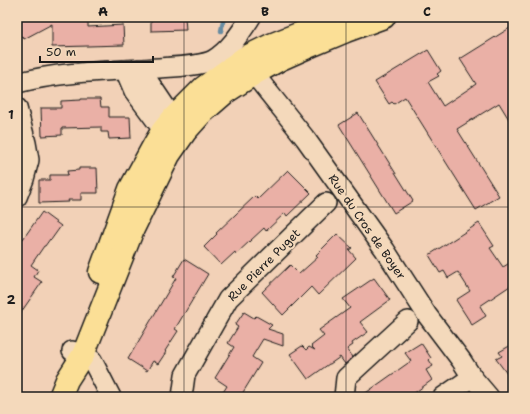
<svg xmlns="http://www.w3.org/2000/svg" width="530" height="414" viewBox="0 0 530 414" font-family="'Shantell Sans',sans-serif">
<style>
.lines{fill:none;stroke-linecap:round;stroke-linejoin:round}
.stream{stroke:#688ca2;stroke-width:4.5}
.building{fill:#eab0a6;stroke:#1c1c1c}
.minor-casing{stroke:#1c1c1c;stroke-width:22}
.major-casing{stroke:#1c1c1c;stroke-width:25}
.minor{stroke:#f4d9bb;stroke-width:19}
.major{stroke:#fbdf96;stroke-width:22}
.grid{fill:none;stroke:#1c1c1c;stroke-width:1;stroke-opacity:0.55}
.labels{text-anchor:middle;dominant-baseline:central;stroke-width:4;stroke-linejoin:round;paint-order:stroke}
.street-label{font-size:12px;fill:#1c1c1c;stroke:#f4d9bb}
.neatline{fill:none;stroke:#1c1c1c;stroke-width:1.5}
.grid-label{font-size:13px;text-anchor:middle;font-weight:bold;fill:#1c1c1c}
</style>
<rect width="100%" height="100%" fill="#f2d1b7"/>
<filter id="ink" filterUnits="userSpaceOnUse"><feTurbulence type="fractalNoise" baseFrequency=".025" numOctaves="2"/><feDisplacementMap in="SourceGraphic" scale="8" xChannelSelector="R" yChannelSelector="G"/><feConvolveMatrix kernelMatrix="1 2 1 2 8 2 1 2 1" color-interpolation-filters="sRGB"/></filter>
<g filter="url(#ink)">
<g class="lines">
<!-- stream -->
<path class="stream" d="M221,31l3,-14"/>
</g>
<!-- building -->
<g class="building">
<path d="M17,17h71v10l35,-2 1,20 -72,2v-23l-28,15 -2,-3 -5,3z"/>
<path d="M160,17h25l1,13 -35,1v-13h9z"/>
<path d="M513,26v100l-14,-23 -42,26 42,67 -23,14 -71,-113 -11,7 -2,-2 -3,2 -14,-22 53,-32 13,21 -4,3 2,2 -11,6 15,24 33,-22 -16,-25z"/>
<path d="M81,99h19l1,8h8v10h21l1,21 -22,1 -1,-7h-7v-5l-39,1v7l-20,1 -1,-28h20v-7l20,-1z"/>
<path d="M358,113l55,88 -19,12 -55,-88z"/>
<path d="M79,168h18l1,25h-17v7h-13l1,2 -30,1v-23h11v-5h18l-1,-4 12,-1z"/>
<path d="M288,170l23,23 -24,23 -2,-3 -19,18 -2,-3 -28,26 -1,-2 -14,13 -17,-18 13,-13 -1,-1 39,-37 3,3z"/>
<path d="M42,212l19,14 -10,14 -1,-1 -5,7h-1l-13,19 7,5 -4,7 8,5 -25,36v-83l6,4z"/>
<path d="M479,223l15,23 -4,2 13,19 10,-6v23l-33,22 6,10 -14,9 -16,-25 14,-9 -12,-19 -10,6 -4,-7 -4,2 -11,-18z"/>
<path d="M337,234l15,14 -3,2 7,8 -38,37 -7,-8 -28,28 -21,-23 28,-27 9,9 19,-17 -2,-2z"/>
<path d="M184,259l24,15 -33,55 3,2 -13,20 1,1 -8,12 -5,-3 -6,10 -19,-12 48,-81 -3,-1z"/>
<path d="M374,278l16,22 -30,22 8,10 -16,11 1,2 -6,4 6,8 -8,7 -5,-7 -10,7h-1l-21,15 -18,-25 12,-8 4,4 3,-3 6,3 -4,-4 13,-10 -5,-6 31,-22 -7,-9z"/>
<path d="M244,312l10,6 2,-2 16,9 -4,4 15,5v12l-20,-7 -11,18 9,6 -19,31 -3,-1 -2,4h-17l7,-11 -12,-8 19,-31 -6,-4 10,-16 -3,-2z"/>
<path d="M421,343l10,15 -2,2 4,6 -7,4 6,10 -23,17h-49l51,-36 -6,-8z"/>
<path d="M513,344v38l-17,-23 6,-3 -3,-4z"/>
</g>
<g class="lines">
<!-- minor casing -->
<g class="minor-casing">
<g id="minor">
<path d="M337,17l2,1"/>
<path d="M246,61l8,13 51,64 80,112 42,65 34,45 11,17 17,20"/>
<path d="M140,69l33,49v14"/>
<path d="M125,70l9,21 29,39h11l3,-2"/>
<path d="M17,83c45,-12 96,-12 142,-15 13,-1 43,-2 54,-8 16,-9 28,-28 38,-43"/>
<path d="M17,108l9,35 3,17 -5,19 -7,18"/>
<path d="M72,351l20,9 19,37"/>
<path d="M182,397l3,-22 43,-76 98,-96"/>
<path d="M344,397l2,-19 62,-57"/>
<path d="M443,397l29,-20"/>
</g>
</g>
<!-- major casing -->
<g class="major-casing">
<g id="major">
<path d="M100,272l30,-83 24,-44 9,-15 10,-12 30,-30 41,-30 29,-14 53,-21"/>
<path d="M60,397l7,-17 16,-25 50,-126 36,-74 16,-23 18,-20 23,-20 28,-18 27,-15 27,-12 38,-16 38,-14"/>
</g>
</g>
<!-- minor -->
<use href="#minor" class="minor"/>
<!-- major -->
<use href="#major" class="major"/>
</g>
</g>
<!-- grid -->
<path class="grid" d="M184,17v380M346,17v380M17,207h496"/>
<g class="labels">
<!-- street labels -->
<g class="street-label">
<text transform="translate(367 227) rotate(55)">Rue du Cros de Boyer</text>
<text transform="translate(264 265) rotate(-45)">Rue Pierre Puget</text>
</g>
</g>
<!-- margin -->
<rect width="530" height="414" fill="none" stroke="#f4d9bb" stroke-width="44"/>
<!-- scale -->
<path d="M40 56v6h113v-6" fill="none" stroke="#1c1c1c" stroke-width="2"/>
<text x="46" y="56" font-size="12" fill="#1c1c1c" stroke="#f4d9bb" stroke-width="3" paint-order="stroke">50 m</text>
<rect x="22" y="22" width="486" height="370" class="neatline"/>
<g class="grid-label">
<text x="103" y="16">A</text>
<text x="265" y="16">B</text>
<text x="427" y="16">C</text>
<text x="11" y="119">1</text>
<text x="11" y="304">2</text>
</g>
</svg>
